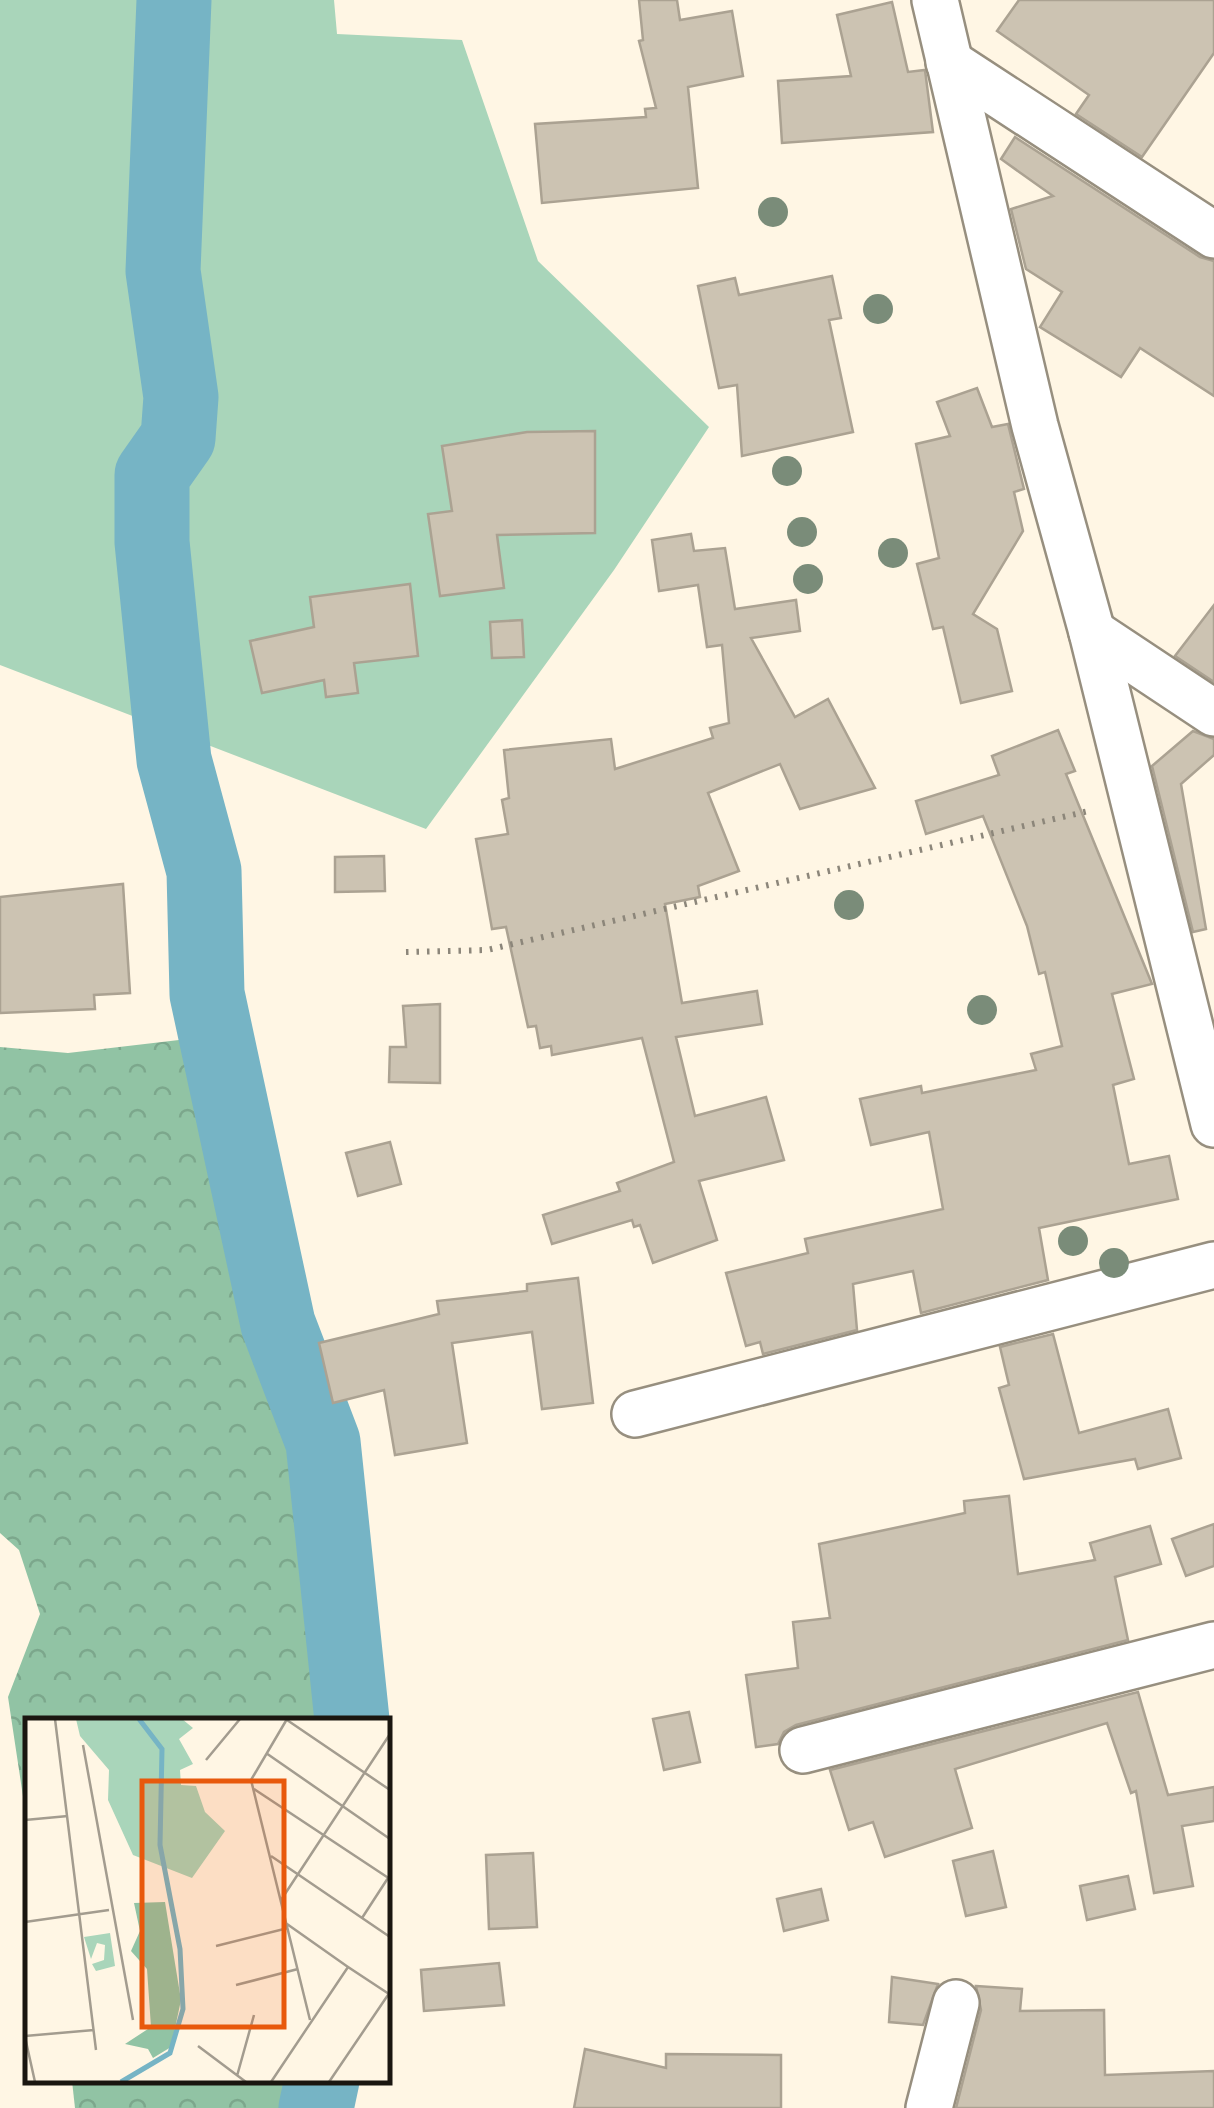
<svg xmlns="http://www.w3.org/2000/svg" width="1214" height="2108" viewBox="0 0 1214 2108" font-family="'Work Sans',sans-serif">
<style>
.grass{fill:#a9d5ba}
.forest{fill:url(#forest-crowns)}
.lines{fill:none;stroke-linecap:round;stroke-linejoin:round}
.river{stroke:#76b4c5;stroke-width:75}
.building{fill:#ccc3b2;stroke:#aba292;stroke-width:2.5}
.street-casing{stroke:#978f7f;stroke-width:50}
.path{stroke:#8c867a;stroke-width:6;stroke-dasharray:2.5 8;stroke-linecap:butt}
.street{stroke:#fff;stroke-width:45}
.tree{fill:#7a8c79}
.inset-river{fill:none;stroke:#76b4c5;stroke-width:5}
.inset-road{fill:none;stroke:#a39c8f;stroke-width:2.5}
.view{fill:#e8590c;fill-opacity:0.15;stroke:#e8590c;stroke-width:5}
.inset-edge{fill:none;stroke:#1a1610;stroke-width:5}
</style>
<defs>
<pattern id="forest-crowns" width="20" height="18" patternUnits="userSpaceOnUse" patternTransform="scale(2.5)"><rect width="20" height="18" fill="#91c3a4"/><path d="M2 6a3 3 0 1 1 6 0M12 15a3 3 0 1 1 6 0" fill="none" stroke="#7ca78c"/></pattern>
</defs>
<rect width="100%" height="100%" fill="#fff6e4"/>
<!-- grass -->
<path class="grass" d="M0,0h334l3,34 125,6 76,221 171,166 -95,143 -188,259 -426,-164z"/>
<!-- forest -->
<g class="forest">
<path d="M196,1038l123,523 8,159h-299l-1,103 -19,-126 32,-83 -21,-64 -19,-17v-486l68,6z"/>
<path d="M72,2081v-1l224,1 -5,27h-216z"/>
</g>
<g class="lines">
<!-- river -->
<g class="river">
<path d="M174,0l-11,271 18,126 -3,41 -26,37v67l22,218 30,111 3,123 71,330 45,118 29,278"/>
<path d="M316,2108l6,-28"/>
</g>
</g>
<!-- building -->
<g class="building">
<path d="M639,0h38l3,20 52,-9 11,65 -55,11 10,101 -156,15 -7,-79 111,-7 -1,-8 11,-1 -17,-67 4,-1z"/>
<path d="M1019,0h195v53l-72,104 -66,-43 13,-19 -92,-64z"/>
<path d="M892,2l16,70 17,-2 8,62 -151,11 -4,-62 73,-5 -14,-61z"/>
<path d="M1015,137l185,120 14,4v135l-74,-48 -19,29 -81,-50 22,-35 -36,-23 -15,-60 42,-13 -52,-37z"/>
<path d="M832,276l9,42 -12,2 24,112 -111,24 -5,-71 -18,3 -21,-102 37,-8 4,17z"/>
<path d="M977,388l15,39 16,-3 16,65 -10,3 9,39 -50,83 24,15 15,62 -51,12 -18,-76 -10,2 -16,-65 22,-6 -23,-114 34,-8 -13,-34z"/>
<path d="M595,431v102l-98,2 7,53 -64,8 -12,-82 24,-3 -10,-65 85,-14z"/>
<path d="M691,534l3,17 31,-3 10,61 61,-9 4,31 -49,7 44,79 33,-18 47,89 -75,21 -20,-45 -72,29 31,78 -41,15 2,11 -35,7 17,99 75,-12 5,33 -86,13 19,79 71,-19 18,63 -85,21 18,59 -64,23 -13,-38 -6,2 -2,-7 -80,24 -9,-29 77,-24 -3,-8 57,-21 -32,-124 -90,17 -1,-9 -11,2 -4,-22 -8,1 -22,-100 -14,2 -16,-90 32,-5 -6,-34 7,-2 -5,-48 107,-11 4,30 98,-31 -3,-10 19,-5 -7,-78 -15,2 -9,-62 -39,6 -7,-51z"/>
<path d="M410,584l8,72 -64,7 4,30 -32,4 -2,-17 -62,13 -12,-52 64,-14 -4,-30z"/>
<path d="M1214,605v77l-39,-26z"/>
<path d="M522,620l2,37 -32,1 -2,-36z"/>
<path d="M1058,730l17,41 -9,3 86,210 -40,10 22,85 -21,6 16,79 40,-8 9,43 -139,29 9,52 -127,33 -8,-42 -60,13 4,46 -94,24 -3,-12 -14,4 -20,-73 82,-20 -3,-14 138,-30 -14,-77 -58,13 -11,-46 61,-13 1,7 114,-23 -5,-16 31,-8 -17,-74 -6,2 -12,-48 -44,-110 -57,18 -10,-33 83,-26 -7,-19z"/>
<path d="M1193,731l21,8v16l-33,29 25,145 -13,3 -41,-166z"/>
<path d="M384,856l1,35 -50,1v-35z"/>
<path d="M123,884l7,109 -36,2 1,14 -95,4v-116z"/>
<path d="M440,1004v79l-51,-1 1,-35h16l-3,-41z"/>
<path d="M390,1142l11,42 -43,12 -12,-43z"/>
<path d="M578,1278l15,125 -51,6 -10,-77 -80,11 15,100 -72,12 -11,-65 -51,13 -14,-60 120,-29 -2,-13 90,-10v-7z"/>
<path d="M1053,1334l26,99 89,-24 13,49 -43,11 -3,-10 -111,20 -25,-91 10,-3 -9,-38z"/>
<path d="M1009,1496l9,78 77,-14 -5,-17 60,-17 11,38 -46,13 13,63 -332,85 -12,7 -6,12 -22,3 -10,-72 52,-7 -5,-46 37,-4 -11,-74 146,-31 -1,-12z"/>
<path d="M1214,1524v42l-28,10 -14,-37z"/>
<path d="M1138,1692l30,103 46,-8v34l-32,5 11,60 -39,7 -18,-102 -5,2 -24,-70 -152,46 17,59 -87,29 -12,-35 -24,8 -19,-60z"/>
<path d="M689,1712l11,50 -36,8 -11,-51z"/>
<path d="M993,1851l13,56 -40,9 -13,-55z"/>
<path d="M533,1853l4,74 -48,2 -3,-74z"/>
<path d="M1128,1876l7,33 -48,11 -7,-34z"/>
<path d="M821,1889l7,31 -44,11 -7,-32z"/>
<path d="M499,1963l5,42 -80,6 -3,-41z"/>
<path d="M892,1977l46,7 -15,41 -34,-3z"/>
<path d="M976,1986l46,3 -2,22 84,-1 1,65 109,-4v37h-258l25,-98z"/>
<path d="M585,2049l81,19v-14l115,1v53h-207z"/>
</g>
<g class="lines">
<!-- street casing -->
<g class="street-casing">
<g id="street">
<path d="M935,0l100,426 57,206 122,492"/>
<path d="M949,62l265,173"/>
<path d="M1092,632l122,81"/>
<path d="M635,1414l579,-149"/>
<path d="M803,1750l411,-105"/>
<path d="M929,2108l27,-105"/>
</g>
</g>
<!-- path -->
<path class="path" d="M406,952l81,-2 606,-140"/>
<!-- street -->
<use href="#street" class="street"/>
</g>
<!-- trees -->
<g class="tree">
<circle cx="773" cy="212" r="15"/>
<circle cx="878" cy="309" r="15"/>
<circle cx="787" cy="471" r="15"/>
<circle cx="802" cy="532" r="15"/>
<circle cx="893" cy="553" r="15"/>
<circle cx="808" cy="579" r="15"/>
<circle cx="849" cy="905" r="15"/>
<circle cx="982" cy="1010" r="15"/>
<circle cx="1073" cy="1241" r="15"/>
<circle cx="1114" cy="1263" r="15"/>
</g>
<!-- overview -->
<g transform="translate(25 1718)">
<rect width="365" height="365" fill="#fff6e4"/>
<path d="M51,1h106l11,9 -14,11 14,25 -13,6 1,15 15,1 9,26 20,19 -33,47 -59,-23 -25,-55 1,-30 -29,-34zM85,215l5,33 -19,5 -4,-7 12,-4 1,-15 -8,-2 -6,16 -7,-22z" fill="#a9d5ba"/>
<path d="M140,184l16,98 -10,47 -18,11 -5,-9 -23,-5 26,-17 -4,-58 -16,-18 9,-20 -6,-28z" fill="#91c3a4"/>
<path class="inset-river" d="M96,364l49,-29 13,-44 -3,-60 -20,-104 2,-96 -23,-30"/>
<path class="inset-road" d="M30,1l41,331M262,1l-36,61 59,240M262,2l103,70M58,27l50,275M241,35l124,86M181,42l34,-41M229,71l136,90M0,102l43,-4M246,138l119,81M256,182l109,-166M337,200l26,-40M0,204l84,-12M262,206l61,43M191,228l72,-18M211,267l62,-16M0,318l69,-6M0,319l10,45M173,328l48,36M212,358l17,-61M246,364l77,-115 41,27M304,364l61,-90"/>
<path class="view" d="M117,63h142v246h-142z"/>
<rect width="365" height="365" class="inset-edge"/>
</g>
</svg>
